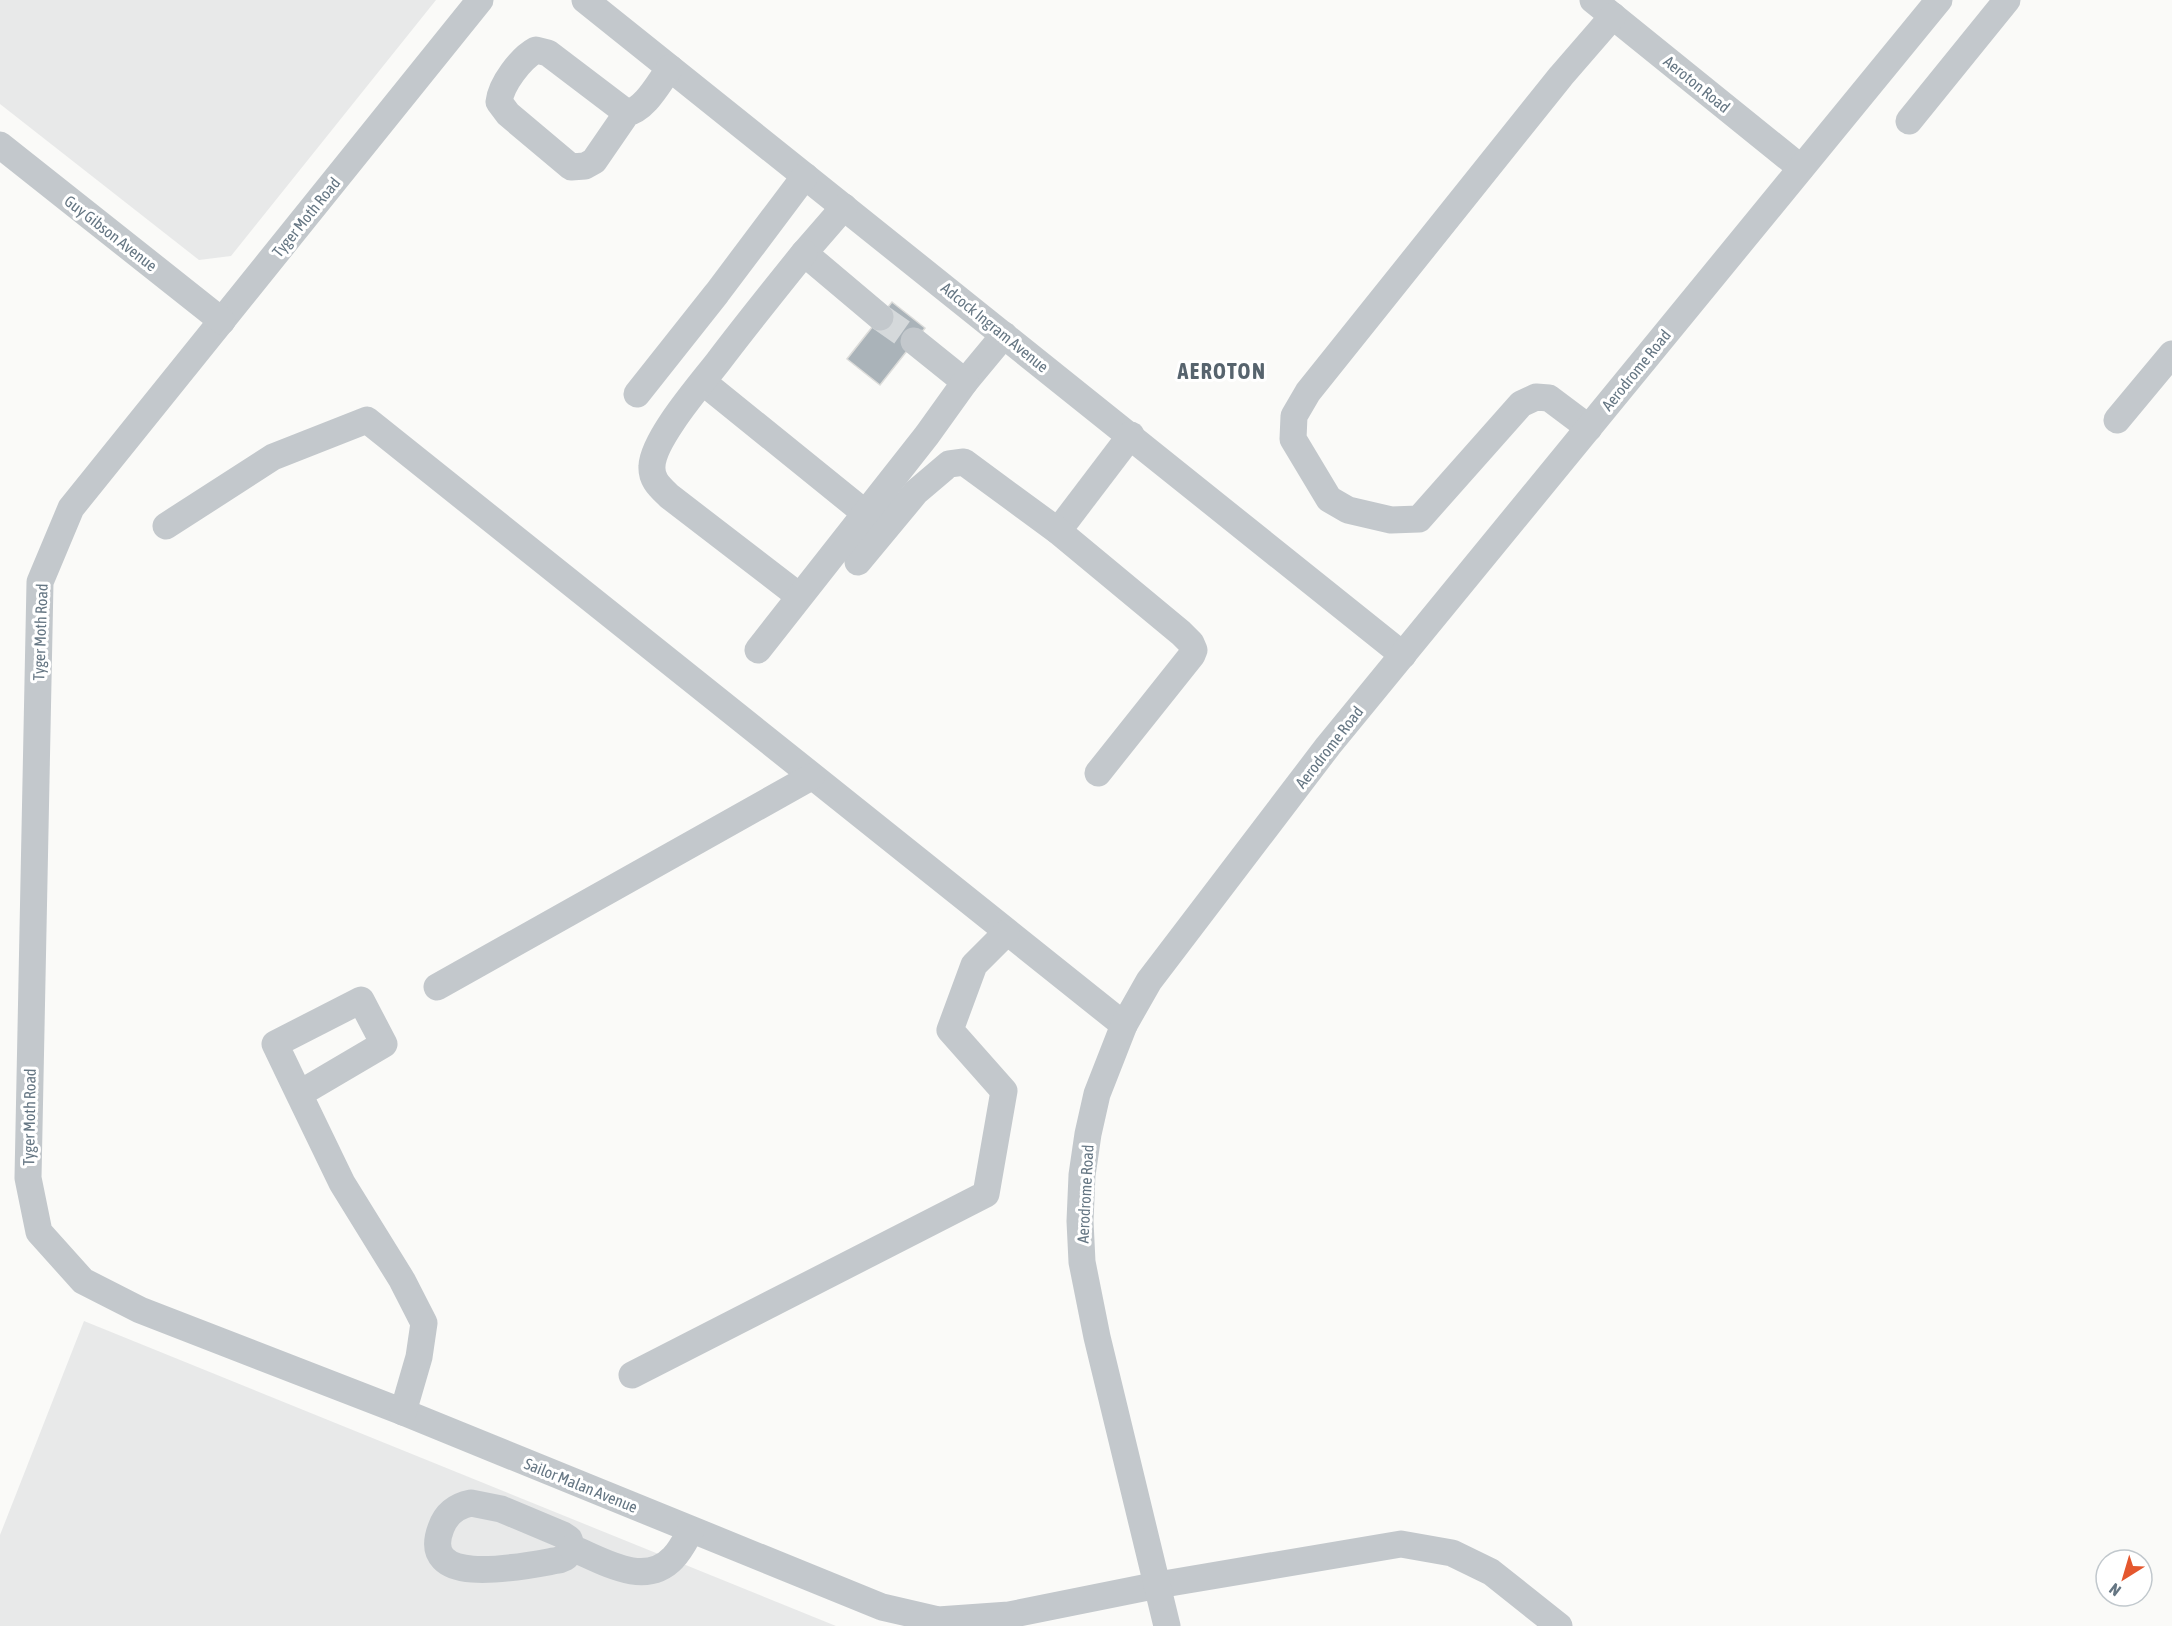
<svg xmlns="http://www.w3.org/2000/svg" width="2172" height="1626" viewBox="0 0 2172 1626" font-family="'Asap Condensed',sans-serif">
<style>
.built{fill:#e8e9e9}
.building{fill:#aab3b9;stroke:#dcdcda;stroke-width:1.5}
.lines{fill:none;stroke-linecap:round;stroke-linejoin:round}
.minor-tunnel{stroke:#d5d9db;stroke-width:27;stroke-dasharray:27 14;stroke-linecap:butt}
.minor{stroke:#c3c8cc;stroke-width:27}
.labels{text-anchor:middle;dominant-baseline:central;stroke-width:6;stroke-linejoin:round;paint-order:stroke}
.street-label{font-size:16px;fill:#657683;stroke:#fff}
.district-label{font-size:22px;font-weight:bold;letter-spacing:1.5px;fill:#57646e;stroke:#fff}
</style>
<rect width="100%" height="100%" fill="#fafaf8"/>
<!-- built -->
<g class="built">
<path d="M0,0h436l-205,256 -32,4 -199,-156z"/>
<path d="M84,1321l752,305h-836v-91z"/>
</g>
<!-- building -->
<path class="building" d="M892,302l33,26 -45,57 -33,-26z"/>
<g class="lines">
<!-- minor-tunnel -->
<path class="minor-tunnel" d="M880,317l34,24"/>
<!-- minor -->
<g class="minor">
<path d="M480,0l-409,508 -31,74 -12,596 11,54 44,49 57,29 263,102 479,195 56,13 71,-5 149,-30 243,-41 51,9 39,19 68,54"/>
<path d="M585,0l818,655"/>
<path d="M1593,0l208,168"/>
<path d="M627,113l-79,-60 -12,-3c-15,8 -35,34 -37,52l9,12 63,53 14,-1 9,-5 33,-48c19,-4 32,-31 43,-45"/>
<path d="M1909,121l98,-121"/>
<path d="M0,145l222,176"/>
<path d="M844,207l-40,46 76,64"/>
<path d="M914,341l51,41 39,-47"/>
<path d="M703,382l162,131"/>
<path d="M637,394l80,-101 88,-117"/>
<path d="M2117,420l55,-66"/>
<path d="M1589,428l-40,-30 -13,-1 -15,7 -102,115 -28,1 -43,-10 -19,-11 -36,-60 1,-23 14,-24 253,-316 52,-60"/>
<path d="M166,526l107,-69 94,-37 757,605"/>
<path d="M1058,531l73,-96"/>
<path d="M858,562l58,-70 33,-28 15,-2 94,69 123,102 10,10 3,7 -2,5 -94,118"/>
<path d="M799,596l-130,-100c-9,-9 -18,-16 -17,-30 1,-27 49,-82 66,-104 28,-37 57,-73 86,-109"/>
<path d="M758,650l169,-215 38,-53"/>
<path d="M437,987l374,-210"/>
<path d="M299,1094l-24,-50 86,-44 23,44 -85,50 43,89 60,97 22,43 -5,34 -16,55"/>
<path d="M632,1375l354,-181 18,-103 -54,-61 24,-65 32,-32"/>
<path d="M471,1503l30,6 62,26 6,4 3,9 -6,9 -7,3c-30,5 -142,31 -118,-32 5,-14 15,-22 30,-25z"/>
<path d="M572,1548c31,13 73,40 101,10 8,-8 13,-19 18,-28"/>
<path d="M1167,1626l-70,-289 -15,-75 -2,-41 2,-46 6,-41 9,-40 27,-69 25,-44 179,-235 611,-746"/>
</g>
</g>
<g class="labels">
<!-- street labels -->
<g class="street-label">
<text transform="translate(1697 84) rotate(39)">Aeroton Road</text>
<text transform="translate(306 217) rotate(-51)">Tyger Moth Road</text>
<text transform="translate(111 233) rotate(38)">Guy Gibson Avenue</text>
<text transform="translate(995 327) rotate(39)">Adcock Ingram Avenue</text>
<text transform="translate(1636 370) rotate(-51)">Aerodrome Road</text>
<text transform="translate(40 632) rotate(-88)">Tyger Moth Road</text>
<text transform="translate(1329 747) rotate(-52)">Aerodrome Road</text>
<text transform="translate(29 1117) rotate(-89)">Tyger Moth Road</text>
<text transform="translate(1085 1194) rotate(-87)">Aerodrome Road</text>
<text transform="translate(581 1485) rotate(22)">Sailor Malan Avenue</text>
</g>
<!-- district labels -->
<g class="district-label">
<text x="1222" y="371">AEROTON</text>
</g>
</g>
<!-- north arrow -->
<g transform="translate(2124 1578) rotate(217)"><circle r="28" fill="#ffffff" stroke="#c1c8cd" stroke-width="1.5"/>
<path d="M0-4.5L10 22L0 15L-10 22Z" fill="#e4572e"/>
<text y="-9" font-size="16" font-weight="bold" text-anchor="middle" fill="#657683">N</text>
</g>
</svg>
